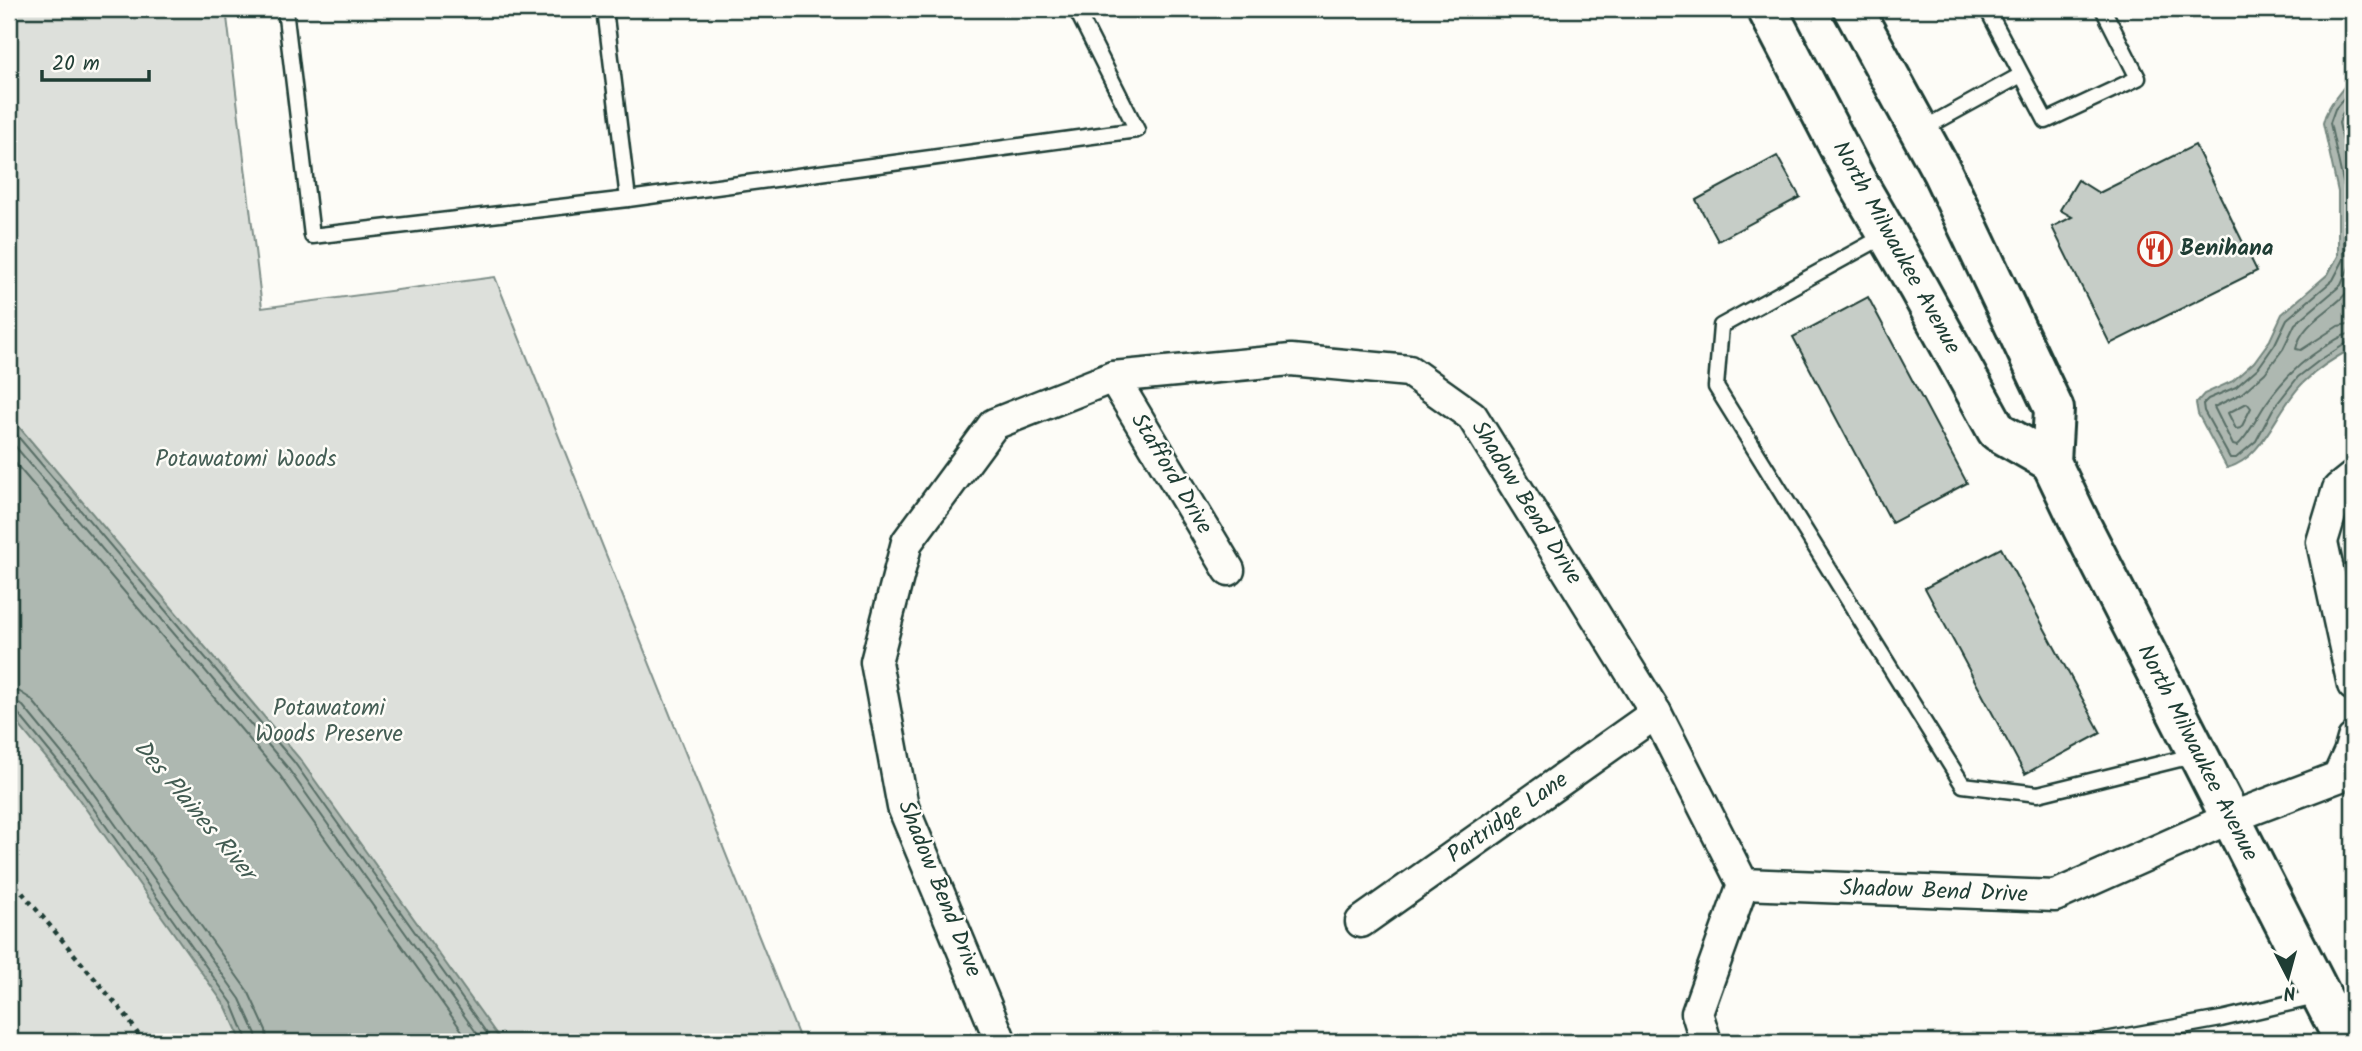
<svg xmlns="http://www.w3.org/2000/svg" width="2362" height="1051" viewBox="0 0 2362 1051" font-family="Kalam,sans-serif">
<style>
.green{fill:#dde0db;stroke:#7e8e88;stroke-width:2}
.water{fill:#aeb8b1;stroke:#75877f;stroke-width:2}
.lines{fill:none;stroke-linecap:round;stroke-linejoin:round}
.shore{stroke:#586e66;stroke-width:2}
.building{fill:#c6cdc7;stroke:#1f3d34;stroke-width:2}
.lane-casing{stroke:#1f3d34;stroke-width:19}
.street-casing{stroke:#1f3d34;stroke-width:35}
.primary-casing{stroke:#1f3d34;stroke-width:44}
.path{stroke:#1f3d34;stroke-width:4.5;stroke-dasharray:5 5;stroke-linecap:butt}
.lane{stroke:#fdfcf7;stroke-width:14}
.street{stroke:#fdfcf7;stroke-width:30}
.primary{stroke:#fdfcf7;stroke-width:38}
.labels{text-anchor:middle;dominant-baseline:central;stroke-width:5;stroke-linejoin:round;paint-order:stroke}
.street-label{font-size:23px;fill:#1f3d34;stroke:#fdfcf7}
.poi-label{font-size:23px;font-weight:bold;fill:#1f3d34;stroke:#fdfcf7;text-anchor:start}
.park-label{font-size:23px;fill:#455e55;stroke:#fdfcf7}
.water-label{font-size:24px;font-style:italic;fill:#435c53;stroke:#fdfcf7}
</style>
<rect width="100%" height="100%" fill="#fdfcf7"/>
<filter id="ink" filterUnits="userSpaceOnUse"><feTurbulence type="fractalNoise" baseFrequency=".0143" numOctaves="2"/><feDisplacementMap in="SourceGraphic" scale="14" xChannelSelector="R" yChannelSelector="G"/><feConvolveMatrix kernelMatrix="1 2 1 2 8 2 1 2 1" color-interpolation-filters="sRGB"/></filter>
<g filter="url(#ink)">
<!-- green -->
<path class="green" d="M9,9h217l36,299 233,-31 306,765h-792z"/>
<!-- water -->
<g class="water">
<path d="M2353,73v275c-17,9 -35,20 -49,34 -28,26 -39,76 -77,86l-29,-54 -2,-11 8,-9 29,-13 21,-19 16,-22 12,-26 46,-40 10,-18v-64l-15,-69c4,-20 21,-32 30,-50z"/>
<path d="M9,415l290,343 203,284h-260l-16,-35 -155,-219 -62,-75z"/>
</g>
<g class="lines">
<!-- shore -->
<g class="shore">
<path d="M2353,88l-18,21 -5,14 15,68 -1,68 -11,21 -46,39 -12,25 -16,23 -23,20 -28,12 -5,5 1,7 26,47h6l20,-17 17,-32 25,-32 22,-17 27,-17 6,-1"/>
<path d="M2353,102l-11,12 -3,9 14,65"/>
<path d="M2353,258l-12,27 -46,39 -12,25 -18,24 -24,21 -27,13 19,38 4,1c13,-12 18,-26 28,-41 16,-23 35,-43 59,-58 9,-5 18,-13 29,-14"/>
<path d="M2353,284c-14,25 -51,35 -57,65l5,1 37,-24 15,-3"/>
<path d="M2247,403l4,5 -10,20 -5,1 -8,-16z"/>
<path d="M9,426l285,336 199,280"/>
<path d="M9,439l278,328 196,275"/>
<path d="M9,456l270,318 191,268"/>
<path d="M9,690l11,2 11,7 61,74 157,220 17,37 1,12"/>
<path d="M9,701l7,1 7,4 60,73 157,220 16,35 1,8"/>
<path d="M9,709l8,3 59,72 156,219 16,39"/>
</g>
</g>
<!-- building -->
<g class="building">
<path d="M2195,145l62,126 -147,73 -58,-117 20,-10 -12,-7 18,-30 21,13z"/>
<path d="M1777,156l23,41 -82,44 -22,-41z"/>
<path d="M1868,297l99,186 -75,40 -99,-186z"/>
<path d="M2001,548l100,185 -76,41 -100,-186z"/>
</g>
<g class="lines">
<!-- lane casing -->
<g class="lane-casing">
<g id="lane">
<path d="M285,9l27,227 316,-37 509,-69 -61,-121"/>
<path d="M605,9l23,190"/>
<path d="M1987,9l59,112 92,-43 -35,-69"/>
<path d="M1921,130l100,-55"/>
<path d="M1886,235l-165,91 -5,61 247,398 75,9 158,-39"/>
<path d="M2094,1042l127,-23 99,-23"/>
</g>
</g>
<!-- street casing -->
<g class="street-casing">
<g id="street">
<path d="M1113,377l116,193"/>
<path d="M2353,477l-15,12 -16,53 31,143"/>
<path d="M1361,922l295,-209"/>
<path d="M1001,1042l-98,-235 -27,-145 31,-120 87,-118 119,-47 178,-17 118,11 63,45 184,297 87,171 312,12 175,-78 108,-41 11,-24 4,-14"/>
<path d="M1706,1042l-9,-29 46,-129"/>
</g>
</g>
<!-- primary casing -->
<g class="primary-casing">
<g id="primary">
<path d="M1767,9l89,171 63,109 78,142 54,31"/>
<path d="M1853,9l89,163 112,237 -3,53 31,65 263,515"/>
</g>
</g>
<!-- path -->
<path class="path" d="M9,877l118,140 16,25"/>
<!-- lane -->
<use href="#lane" class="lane"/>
<!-- street -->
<use href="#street" class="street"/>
<!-- primary -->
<use href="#primary" class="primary"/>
</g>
</g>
<!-- icons -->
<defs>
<g id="restaurant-ring" transform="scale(1.75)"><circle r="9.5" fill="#fdfcf7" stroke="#c8321e" stroke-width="1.5"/><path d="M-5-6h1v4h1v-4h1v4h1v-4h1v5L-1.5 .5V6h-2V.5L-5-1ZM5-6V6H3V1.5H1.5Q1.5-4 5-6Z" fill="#c8321e"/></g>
</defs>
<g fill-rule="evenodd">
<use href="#restaurant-ring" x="2155" y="249"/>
</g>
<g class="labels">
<!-- street labels -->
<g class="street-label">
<text transform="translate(1896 248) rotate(61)">North Milwaukee Avenue</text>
<text transform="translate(1171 474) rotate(59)">Stafford Drive</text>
<text transform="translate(1526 503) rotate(58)">Shadow Bend Drive</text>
<text transform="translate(2197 753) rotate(63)">North Milwaukee Avenue</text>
<text transform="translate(1508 818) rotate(-35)">Partridge Lane</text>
<text transform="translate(939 889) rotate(68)">Shadow Bend Drive</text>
<text transform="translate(1934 892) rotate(2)">Shadow Bend Drive</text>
</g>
<!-- poi labels -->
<g class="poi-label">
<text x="2180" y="249">Benihana</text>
</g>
<!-- park labels -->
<g class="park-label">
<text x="246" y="460">Potawatomi Woods</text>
<text x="329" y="709">Potawatomi<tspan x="329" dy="26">Woods Preserve</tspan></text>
</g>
<!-- water labels -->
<g class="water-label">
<text transform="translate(194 810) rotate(50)">Des Plaines River</text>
</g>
</g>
<!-- margin -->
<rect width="2362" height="1051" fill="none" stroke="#fdfcf7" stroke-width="35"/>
<rect x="18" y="18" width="2327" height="1016" fill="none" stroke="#1f3d34" stroke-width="2.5" filter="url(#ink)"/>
<!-- north arrow -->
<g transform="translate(2288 977) rotate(174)" stroke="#fdfcf7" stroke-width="5" paint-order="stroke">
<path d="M0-5L12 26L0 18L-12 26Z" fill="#1f3d34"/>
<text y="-10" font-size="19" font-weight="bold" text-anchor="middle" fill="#1f3d34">N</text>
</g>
<!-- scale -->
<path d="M42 70v10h107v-10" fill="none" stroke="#1f3d34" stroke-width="3.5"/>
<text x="52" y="70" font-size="21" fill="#1f3d34" stroke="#fdfcf7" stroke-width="5" paint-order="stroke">20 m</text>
</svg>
